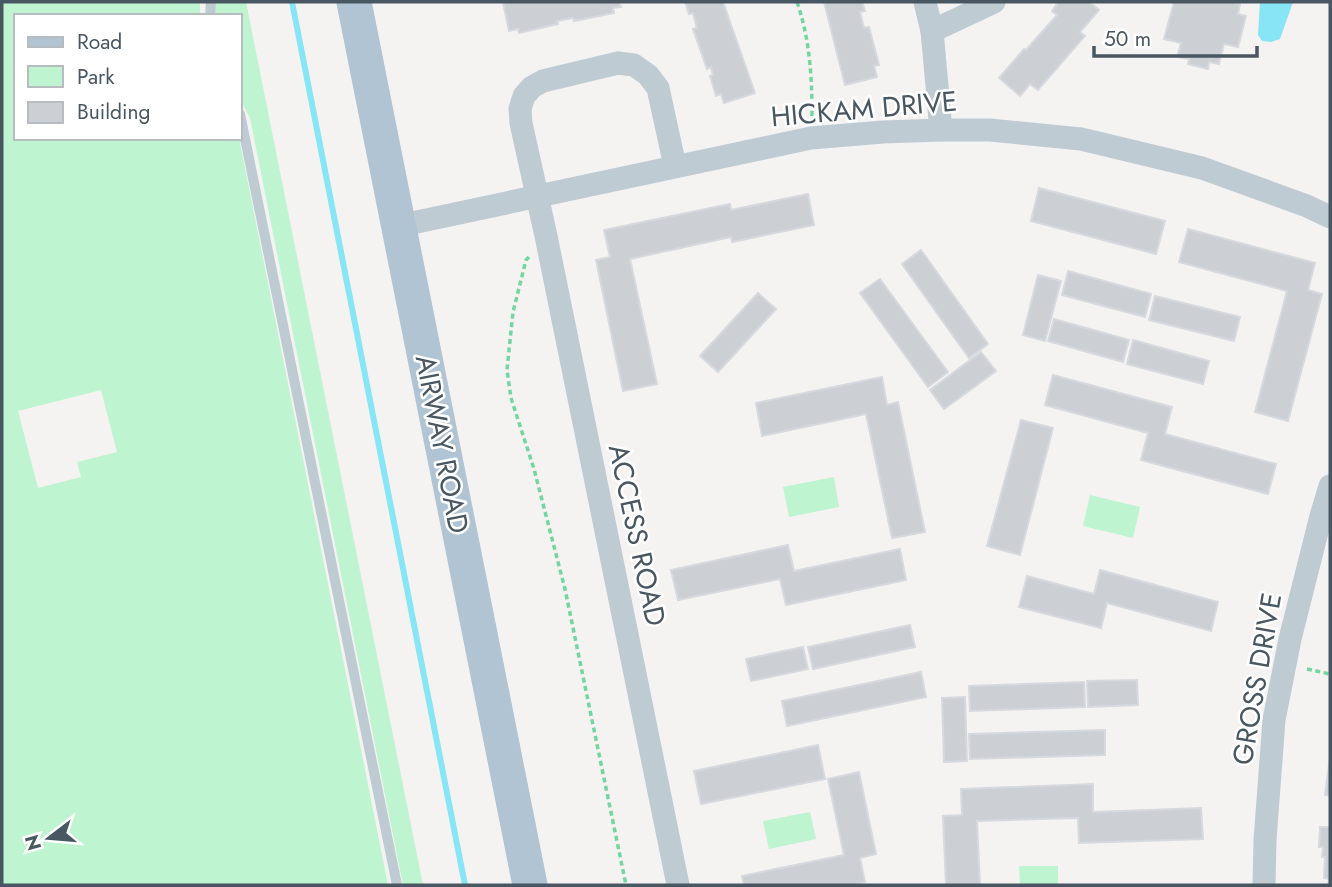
<svg xmlns="http://www.w3.org/2000/svg" width="1332" height="887" viewBox="0 0 1332 887" font-family="Jost,sans-serif">
<style>
.green{fill:#bef4d0;fill-rule:evenodd}
.water{fill:#88e5f5}
.lines{fill:none;stroke-linecap:round;stroke-linejoin:round}
.stream{stroke:#88e5f5;stroke-width:6}
.building{fill:#ccd0d5;stroke:#d6d9de;stroke-width:2}
.path{stroke:#73d69f;stroke-width:3.5;stroke-dasharray:5 3.5;stroke-linecap:butt}
.lane{stroke:#bfcbd3;stroke-width:10}
.street{stroke:#bfcbd3;stroke-width:23}
.primary{stroke:#b0c4d3;stroke-width:35}
.labels{text-anchor:middle;dominant-baseline:central;stroke-width:5;stroke-linejoin:round;paint-order:stroke}
.street-label{font-size:28px;fill:#485762;stroke:#fff}
</style>
<rect width="100%" height="100%" fill="#f5f2f2"/>
<!-- green -->
<g class="green">
<path d="M2,2h198v14h-184v122h223l149,747h-386zM101,390l16,62 -40,10 4,15 -43,11 -20,-77z"/>
<path d="M214,2h32l177,883h-20l-153,-767 -10,-19v-83h-26z"/>
<path d="M834,477l5,30 -50,10 -6,-30z"/>
<path d="M1090,495l50,12 -7,31 -50,-12z"/>
<path d="M810,812l6,27 -47,10 -6,-28z"/>
<path d="M1019,866h39v19h-38z"/>
</g>
<!-- water -->
<path class="water" d="M1260,2h33l-13,37 -9,3 -9,-1 -4,-6z"/>
<g class="lines">
<!-- stream -->
<path class="stream" d="M292,2l173,883"/>
</g>
<!-- building -->
<g class="building">
<path d="M503,2h116l2,5 -8,1 1,5 -40,8 -1,-3 -16,3 1,3 -39,9 -1,-4 -9,2z"/>
<path d="M685,2h38l32,91 -31,10 -3,-9 -5,2 -6,-20 3,-1 -2,-8 -4,2 -14,-40 4,-1 -4,-15 -4,1z"/>
<path d="M824,2h38l3,9 -5,1 4,16 5,-1 10,38 -5,1 3,11 -32,8z"/>
<path d="M1055,2h34l10,8 -19,22 5,4 -47,54 -8,-6 -10,12 -21,-18 25,-29 2,1 31,-35 -5,-4 5,-7z"/>
<path d="M1174,2h61v1l5,1 -2,10 8,2 -8,31 -14,-3 -5,20 -10,-2 -1,7 -20,-5 1,-5 -12,-2 4,-14 -17,-4z"/>
<path d="M1039,188l126,33 -9,33 -125,-33z"/>
<path d="M808,194l6,31 -82,17 -1,-5 -101,22 27,125 -34,7 -27,-131 14,-3 -6,-27 126,-26 1,6z"/>
<path d="M1188,229l127,34 -7,27 14,4 -34,127 -33,-9 32,-121 -108,-29z"/>
<path d="M921,250l67,94 -19,14 -67,-94z"/>
<path d="M1068,271l83,23 -6,23 -83,-22z"/>
<path d="M1038,275l23,6 -16,60 -22,-6z"/>
<path d="M880,279l68,93 -20,15 -68,-94z"/>
<path d="M758,293l18,16 -58,63 -18,-16z"/>
<path d="M1155,296l85,21 -6,24 -85,-21z"/>
<path d="M1054,319l75,21 -6,22 -75,-21z"/>
<path d="M1133,340l76,21 -6,23 -76,-20z"/>
<path d="M981,352l15,19 -52,38 -14,-19z"/>
<path d="M1053,375l119,32 -7,27 111,30 -8,30 -127,-34 7,-27 -103,-28z"/>
<path d="M882,377l5,28 11,-3 27,130 -33,6 -26,-124 -104,22 -6,-33z"/>
<path d="M1021,420l32,8 -33,127 -33,-9z"/>
<path d="M788,545l6,26 106,-22 6,31 -120,25 -6,-26 -102,21 -7,-30z"/>
<path d="M1100,570l118,32 -7,29 -104,-28 -6,25 -82,-21 8,-31 67,18z"/>
<path d="M910,625l5,22 -102,22 -5,-22z"/>
<path d="M803,647l5,22 -57,12 -5,-22z"/>
<path d="M921,672l5,25 -139,29 -5,-25z"/>
<path d="M1137,680l1,25 -50,2 -1,-26z"/>
<path d="M1084,682l1,25 -115,4 -1,-25z"/>
<path d="M965,697l2,64 -23,1 -2,-64z"/>
<path d="M1105,730v25l-135,4 -1,-25z"/>
<path d="M818,745l7,34 -124,25 -7,-33z"/>
<path d="M1330,758v38l-5,-1z"/>
<path d="M859,772l17,82 -16,4 5,24 -14,3h-107l-2,-9 102,-21 -16,-76z"/>
<path d="M1093,784v28l108,-4 2,31 -124,4 -1,-25 -101,3 3,64h-34l-3,-69 19,-1 -1,-26z"/>
<path d="M1320,827h10v58h-2l1,-6 -5,-1 1,-21h-3l1,-10h-4z"/>
</g>
<g class="lines">
<!-- path -->
<g class="path">
<path d="M797,2c13,38 15,74 15,115"/>
<path d="M529,257l-3,3 -13,52 -6,58 4,28 23,71 31,120 61,296"/>
<path d="M1307,669l23,5"/>
</g>
<!-- lane -->
<g class="lane">
<path d="M210,16l1,-14"/>
<path d="M240,114l157,771"/>
</g>
<!-- street -->
<g class="street">
<path d="M925,2l7,29 9,99"/>
<path d="M932,31l62,-29"/>
<path d="M675,166l-17,-78 -10,-13 -14,-10 -16,-2 -75,18 -11,6 -8,9 -4,13 1,14 25,113 132,649"/>
<path d="M398,226l413,-88 72,-6 58,-2h49l91,9 121,29 105,38 23,11"/>
<path d="M1264,885l1,-45 9,-120 16,-81 31,-123 9,-30"/>
</g>
<!-- primary -->
<path class="primary" d="M354,2l176,883"/>
</g>
<g class="labels">
<!-- street labels -->
<g class="street-label">
<text transform="translate(864 109) rotate(-5)">HICKAM DRIVE</text>
<text transform="translate(442 444) rotate(79)">AIRWAY ROAD</text>
<text transform="translate(637 535) rotate(78)">ACCESS ROAD</text>
<text transform="translate(1257 679) rotate(-80)">GROSS DRIVE</text>
</g>
</g>
<!-- border -->
<rect width="1332" height="887" fill="none" stroke="#485762" stroke-width="7"/>
<!-- legend -->
<rect x="14" y="14" width="228" height="126" fill="#ffffff" stroke="#b6bcc0" stroke-width="2"/>
<rect x="28" y="37" width="35" height="10" fill="#b0c4d3" stroke="#b6bcc0" stroke-width="2"/>
<text x="77" y="49" font-size="21" fill="#485762">Road</text>
<rect x="28" y="66" width="35" height="21" fill="#bef4d0" stroke="#b6bcc0" stroke-width="2"/>
<text x="77" y="84" font-size="21" fill="#485762">Park</text>
<rect x="28" y="102" width="35" height="21" fill="#ccd0d5" stroke="#b6bcc0" stroke-width="2"/>
<text x="77" y="119" font-size="21" fill="#485762">Building</text>
<!-- north arrow -->
<g transform="translate(49 838) rotate(254)" stroke="#ffffff" stroke-width="5" paint-order="stroke">
<path d="M0-5L12 26L0 18L-12 26Z" fill="#485762"/>
<text y="-10" font-size="19" font-weight="bold" text-anchor="middle" fill="#485762">N</text>
</g>
<!-- scale -->
<path d="M1094 46v10h163v-10" fill="none" stroke="#485762" stroke-width="3.5"/>
<text x="1104" y="46" font-size="21" fill="#485762" stroke="#ffffff" stroke-width="5" paint-order="stroke">50 m</text>
</svg>
